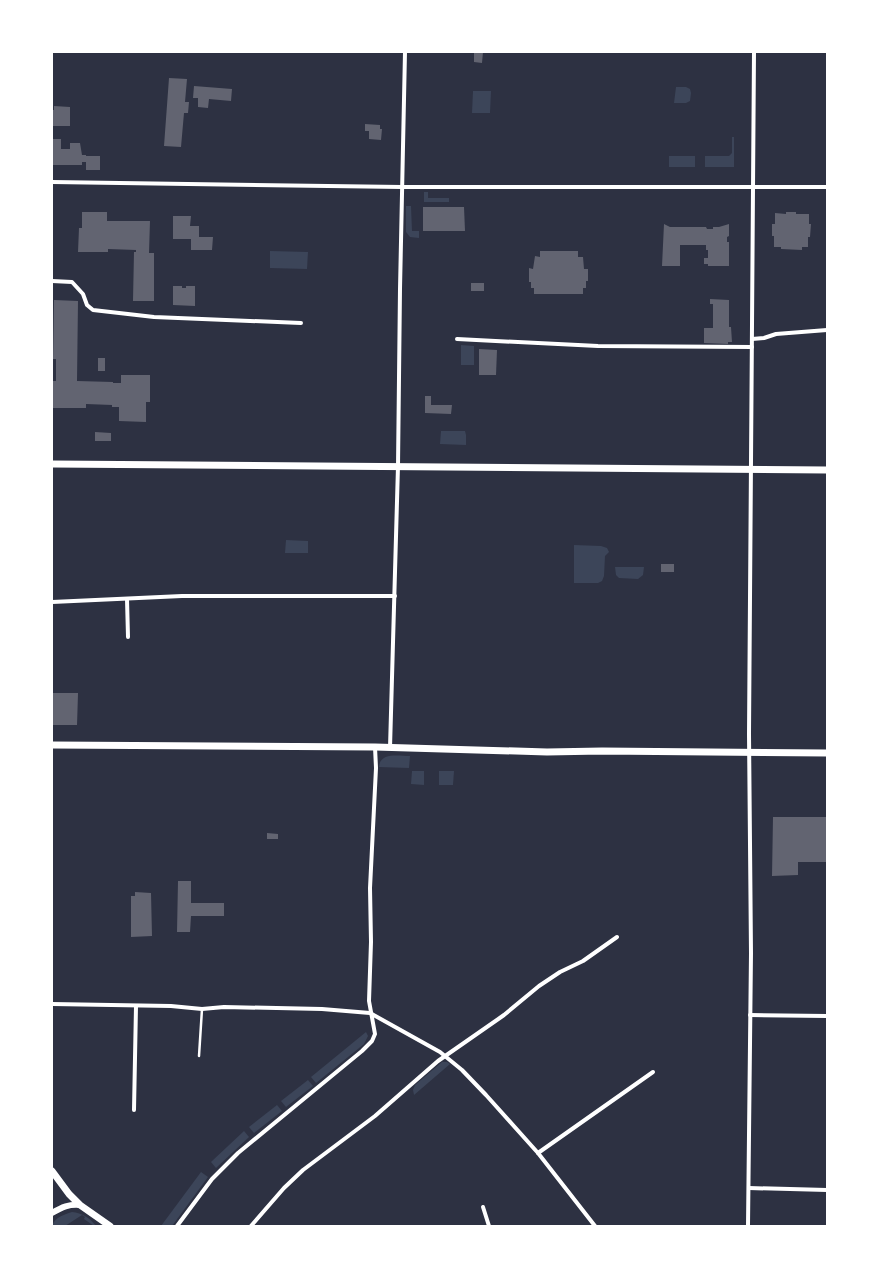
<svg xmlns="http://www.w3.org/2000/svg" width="879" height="1278" viewBox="0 0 879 1278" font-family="Roboto,sans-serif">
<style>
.green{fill:#3c4559}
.building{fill:#626471}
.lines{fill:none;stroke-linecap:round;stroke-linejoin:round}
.service{stroke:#fff;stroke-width:2.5}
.minor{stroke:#fff;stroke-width:4}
.tertiary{stroke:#fff;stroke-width:6}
.secondary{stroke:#fff;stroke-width:7}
</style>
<rect width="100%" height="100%" fill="#2d3142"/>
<!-- green -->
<g class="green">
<path d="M676,87h10l4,2 1,4 -1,8 -4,2h-12z"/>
<path d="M473,91h18l-1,22h-18z"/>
<path d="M732,137h2v30h-29v-11h24l3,-3z"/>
<rect x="669" y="156" width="26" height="11"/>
<path d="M424,192h4v6h21v4h-25z"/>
<path d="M406,206h5l1,25h7v7l-9,-1 -4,-5z"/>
<path d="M270,251l38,1 -1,17 -37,-1z"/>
<path d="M461,345l13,1v19h-13z"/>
<path d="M441,431h24l1,4v10l-26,-1z"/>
<path d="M286,540l22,1v12h-23z"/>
<path d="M574,545l27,1 6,2 2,4 -4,4 -1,20 -2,5 -4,2h-24z"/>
<path d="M615,567h29l-1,8 -5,4 -19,-1 -3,-3z"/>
<path d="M410,756l-1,12 -30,-1c1,-15 19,-11 31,-11z"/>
<path d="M412,771h12v14l-13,-1z"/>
<path d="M439,771h15l-1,14h-14z"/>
<path d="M366,1032l2,4 -4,8 -48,39 -5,-6z"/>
<path d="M442,1062h5l3,2 -36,31 -1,-5 2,-5z"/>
<path d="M308,1080l5,6 -27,21 -5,-6z"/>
<path d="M277,1105l5,6 -28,22 -5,-6z"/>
<path d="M244,1131l5,6 -33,31 -5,-6z"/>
<path d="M201,1172l7,5 -36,49h-11z"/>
<path d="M72,1212c10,1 18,6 24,14h-2l-10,-7 1,-2 -3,-2 -17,11h-13c3,-9 11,-11 20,-14z"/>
</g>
<!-- building -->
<g class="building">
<path d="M474,52h9l-1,11 -8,-1z"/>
<path d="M169,78l18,1 -2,23h4l-1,11h-4l-3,34 -17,-1z"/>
<path d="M194,86l38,3 -1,12 -22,-2 -1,9 -10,-1v-9h-5z"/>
<path d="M54,106l16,1v19h-18v-16h2z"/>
<path d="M365,124l15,1v4h2l-1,11 -12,-1v-8h-4z"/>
<path d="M52,139h9v10h9v-6h10l2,12h4v1h14v14h-14v-8h-4v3h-30z"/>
<path d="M423,207h41l1,24h-42z"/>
<path d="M82,212h25v9h43l-1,32h5v48h-21l1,-49h2v-2l-28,-1v3h-30l1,-24h3z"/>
<path d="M786,212h10v2h13v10h2l-1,13h-2v10h-6v3l-21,-1v-2h-7v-11h-2v-12h3v-11l11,1z"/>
<path d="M173,216h18l-1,10h9v11h14l-1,13h-21v-11h-18z"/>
<path d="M664,224l6,3h36l1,2h6v-2h6l10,-3v12l-2,1v5h2v24h-21v-2h-4v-6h4v-8h-2v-5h-26v21h-18z"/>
<path d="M540,251h38v6h5l1,12h4v12h-2v7h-3v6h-49v-6h-3v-6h-2v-14l4,1 2,-13 5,1z"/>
<rect x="471" y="283" width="13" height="8"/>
<path d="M173,286h9v2h4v-2h9v20l-22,-1z"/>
<path d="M710,299l19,1v27h2l1,15h-4v2l-24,-1v-15h9v-24h-3z"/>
<path d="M54,300l24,1 -1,80 36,1v1h8v-8h29v27h-4v20l-27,-1v-14h-7v-2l-26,-1v4h-34v-27h4v-22h-3z"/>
<path d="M479,349l18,1 -1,25h-17z"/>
<rect x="98" y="358" width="7" height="13"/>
<path d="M425,396h6v9h21l-1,9 -26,-1z"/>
<path d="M95,432l16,1v8h-16z"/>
<rect x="661" y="564" width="13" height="8"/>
<path d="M52,693h26l-1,32h-25z"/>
<path d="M773,817h54v45h-29v13l-26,1z"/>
<path d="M267,833l11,1v5h-11z"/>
<path d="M178,881h13v22h33v13h-33l-1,16h-13z"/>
<path d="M135,892l16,1 1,43 -21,1v-41h4z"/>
</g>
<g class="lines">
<!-- service -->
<path class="service" d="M199,1056l3,-47"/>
<!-- minor -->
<g class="minor">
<path d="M52,182l350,5h425"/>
<path d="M52,281l20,1 11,12 4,11 6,5 61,7 147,6"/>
<path d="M457,339l141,7 154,1"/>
<path d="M752,339l12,-1 12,-4 51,-4"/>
<path d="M127,599l1,38"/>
<path d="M52,602l130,-6h213"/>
<path d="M390,748l8,-282 2,-177 5,-237"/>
<path d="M52,1004l119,2 31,3 22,-2 98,2 48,4 70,39 22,18 24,25 52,58 57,73"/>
<path d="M750,1015l77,1"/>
<path d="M134,1110l2,-104"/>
<path d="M538,1153l115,-81"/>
<path d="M749,1188l78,2"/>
<path d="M483,1207l6,19"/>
<path d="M177,1226l35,-47 26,-26 124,-102 10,-10 3,-7 -6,-33 2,-59 -1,-54 6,-120 -1,-21"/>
<path d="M251,1226l33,-38 19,-18 72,-54 63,-55 66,-46 35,-29 21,-14 23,-11 34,-24"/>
<path d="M748,1226l3,-273 -2,-219 5,-682"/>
</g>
<!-- tertiary -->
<path class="tertiary" d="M52,1213c10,-6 17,-9 28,-8"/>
<!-- secondary -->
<g class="secondary">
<path d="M52,464l775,6"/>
<path d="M52,745l323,2 172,5 55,-1 225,2"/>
<path d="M52,1171l17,23 11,11 30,21"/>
</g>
</g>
<!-- border -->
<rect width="879" height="1278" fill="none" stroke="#ffffff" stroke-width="106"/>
</svg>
